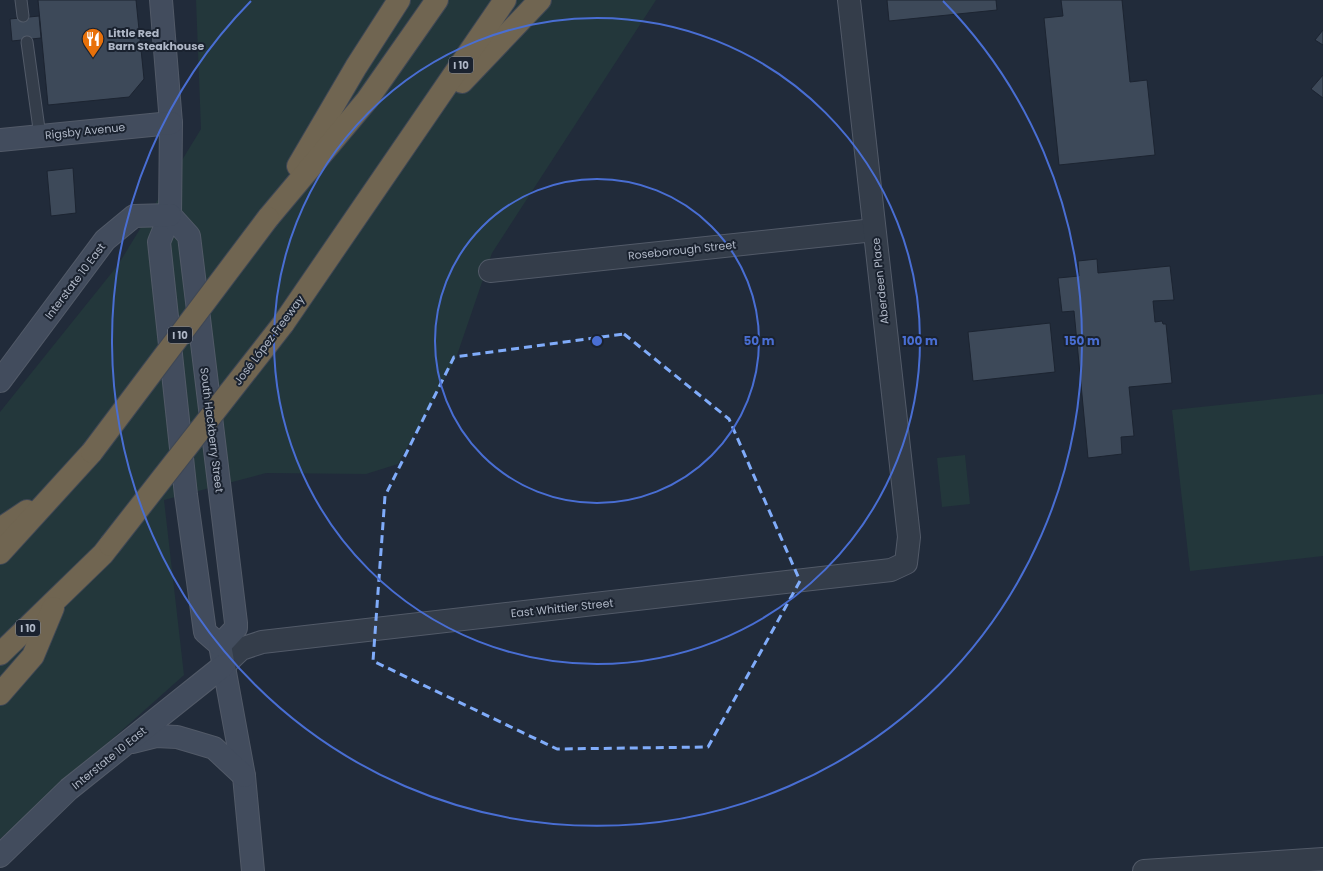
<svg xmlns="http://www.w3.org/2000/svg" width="1323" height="871" viewBox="0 0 1323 871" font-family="Poppins,sans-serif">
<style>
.green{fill:#23373b}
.building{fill:#3d4959;stroke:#1c2431}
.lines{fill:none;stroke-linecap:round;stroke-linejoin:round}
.lane-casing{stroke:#525a68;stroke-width:13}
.street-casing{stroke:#525a68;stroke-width:24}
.secondary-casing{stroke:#525a68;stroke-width:24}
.highway-casing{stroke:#3f4755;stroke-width:24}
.lane{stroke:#343d4a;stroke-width:11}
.street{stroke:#343d4a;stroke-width:22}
.secondary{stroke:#424c5d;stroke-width:22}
.highway{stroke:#706551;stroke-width:22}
.highway-bridge-casing{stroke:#3f4755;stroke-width:24;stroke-linecap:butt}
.highway-bridge{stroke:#706551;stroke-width:22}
.marked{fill:none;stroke:#80acfa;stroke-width:3;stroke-dasharray:8 5;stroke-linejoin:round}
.ring{fill:none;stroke:#496ed3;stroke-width:2}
.labels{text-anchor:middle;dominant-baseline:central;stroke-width:4;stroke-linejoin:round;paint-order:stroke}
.shield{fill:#1a222f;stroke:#828a99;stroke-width:1}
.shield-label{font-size:10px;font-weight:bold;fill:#afb7c6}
.poi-label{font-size:11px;font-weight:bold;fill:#afb7c6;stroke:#1a222f;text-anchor:start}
.street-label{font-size:11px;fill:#afb7c6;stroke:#1a222f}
.centre{fill:#496ed3;stroke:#1a222f;stroke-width:2}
.ring-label{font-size:12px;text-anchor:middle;font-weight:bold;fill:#496ed3;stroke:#1a222f;stroke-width:4;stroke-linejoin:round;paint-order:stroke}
</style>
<rect width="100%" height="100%" fill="#212b3a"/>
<!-- green -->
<g class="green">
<path d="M196,0h460l-164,253 -36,105 -58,106 -32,10 -100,-1 -102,27 20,175 -184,164v-427l118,-147 83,-136z"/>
<path d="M1323,394v162l-133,15 -18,-161z"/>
<path d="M965,455l5,49 -28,3 -5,-49z"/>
</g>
<!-- building -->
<g class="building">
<path d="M38,0h98l8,79 -15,18 -81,8z"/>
<path d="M887,0h109l1,10 -108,11z"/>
<path d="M1061,0h61l8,82 17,-2 8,75 -96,10 -15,-147 19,-2z"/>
<path d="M39,16l2,22 -29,3 -2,-22z"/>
<path d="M1323,30v15l-8,-5z"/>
<path d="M1323,75v23l-12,-9z"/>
<path d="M73,168l3,45 -25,3 -4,-45z"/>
<path d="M1097,259l1,14 72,-7 4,34 -21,1 2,21 7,-1 1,3h3l6,59 -43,4 5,49 -13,1 1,17 -34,4 -14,-147 -12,1 -4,-34 21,-2 -1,-15z"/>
<path d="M1050,323l5,49 -82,9 -5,-49z"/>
</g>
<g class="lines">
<!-- lane casing -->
<g class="lane-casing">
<g id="lane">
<path d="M21,0l2,16"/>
<path d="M27,42l13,94"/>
</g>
</g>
<!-- street casing -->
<g class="street-casing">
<g id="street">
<path d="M490,271l384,-41"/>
<path d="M223,666l18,-17 21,-7 629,-72 15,-7 3,-26 -60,-537"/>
<path d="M1144,871l179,-12"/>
</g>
</g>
<!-- secondary casing -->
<g class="secondary-casing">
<g id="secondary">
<path d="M161,0l10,123 -1,92 -11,27 27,253 19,137 15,13 24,131 9,95"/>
<path d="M0,140l171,-17"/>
<path d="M170,215l19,21 47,387v5l-16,17"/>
<path d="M0,381l105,-141 29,-24 36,-1"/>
<path d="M132,742l24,-6 21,1 17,5 20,6 30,28"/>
<path d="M0,856l69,-67 154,-123"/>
</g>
</g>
<!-- highway casing -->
<g class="highway-casing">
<g id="highway">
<path d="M462,82l78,-82"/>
<path d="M298,166l58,-99 43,-67"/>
<path d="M268,218l99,-118 70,-100"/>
<path d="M283,324l222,-324"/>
<path d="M0,529l27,-18"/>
<path d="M0,553l92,-101"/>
<path d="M0,654l103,-100 7,-9"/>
<path d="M0,694l33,-38 20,-48"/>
</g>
</g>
<!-- lane -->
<use href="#lane" class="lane"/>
<!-- street -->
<use href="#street" class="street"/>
<!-- secondary -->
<use href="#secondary" class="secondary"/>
<!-- highway -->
<use href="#highway" class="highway"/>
<!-- highway-bridge casing -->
<g class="highway-bridge-casing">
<g id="highway-bridge">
<path d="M92,452l176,-234"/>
<path d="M110,545l173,-221"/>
</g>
</g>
<!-- highway-bridge -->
<use href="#highway-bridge" class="highway-bridge"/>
</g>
<!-- marked area -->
<path class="marked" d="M624,334l105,85 71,162 -92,166 -151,2 -184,-88 12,-165 69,-139z"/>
<!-- distance rings -->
<g class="ring">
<circle cx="597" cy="341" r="162"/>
<circle cx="597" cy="341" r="323"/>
<path d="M943 1A485 485 0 1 1 251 1"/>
</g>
<!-- icons -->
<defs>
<g id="restaurant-pin" transform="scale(1.15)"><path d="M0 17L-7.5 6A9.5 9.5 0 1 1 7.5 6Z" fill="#e8710a" stroke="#1a222f"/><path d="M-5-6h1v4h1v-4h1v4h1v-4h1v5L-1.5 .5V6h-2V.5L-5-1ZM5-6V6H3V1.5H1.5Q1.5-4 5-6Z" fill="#fff"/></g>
</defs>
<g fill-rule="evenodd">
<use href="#restaurant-pin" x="93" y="39"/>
</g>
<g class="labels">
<!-- shield labels -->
<g class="shield">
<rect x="449" y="57" width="24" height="16" rx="3"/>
<rect x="168" y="327" width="24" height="16" rx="3"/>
<rect x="16" y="620" width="24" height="16" rx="3"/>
</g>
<g class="shield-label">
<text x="461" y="65">I 10</text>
<text x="180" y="335">I 10</text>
<text x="28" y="628">I 10</text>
</g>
<!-- poi labels -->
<g class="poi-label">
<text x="108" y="33">Little Red<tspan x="108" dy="13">Barn Steakhouse</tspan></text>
</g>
<!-- street labels -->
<g class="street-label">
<text transform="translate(85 131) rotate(-6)">Rigsby Avenue</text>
<text transform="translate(682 250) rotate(-6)">Roseborough Street</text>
<text transform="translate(75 281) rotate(-53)">Interstate 10 East</text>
<text transform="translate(880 281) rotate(-96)">Aberdeen Place</text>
<text transform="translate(269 340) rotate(-53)">José López Freeway</text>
<text transform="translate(212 430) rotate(83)">South Hackberry Street</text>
<text transform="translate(562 608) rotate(-6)">East Whittier Street</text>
<text transform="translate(109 758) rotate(-39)">Interstate 10 East</text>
</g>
</g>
<circle cx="597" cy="341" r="6" class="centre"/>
<g class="ring-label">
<text x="759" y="345">50 m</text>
<text x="920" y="345">100 m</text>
<text x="1082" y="345">150 m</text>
</g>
</svg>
